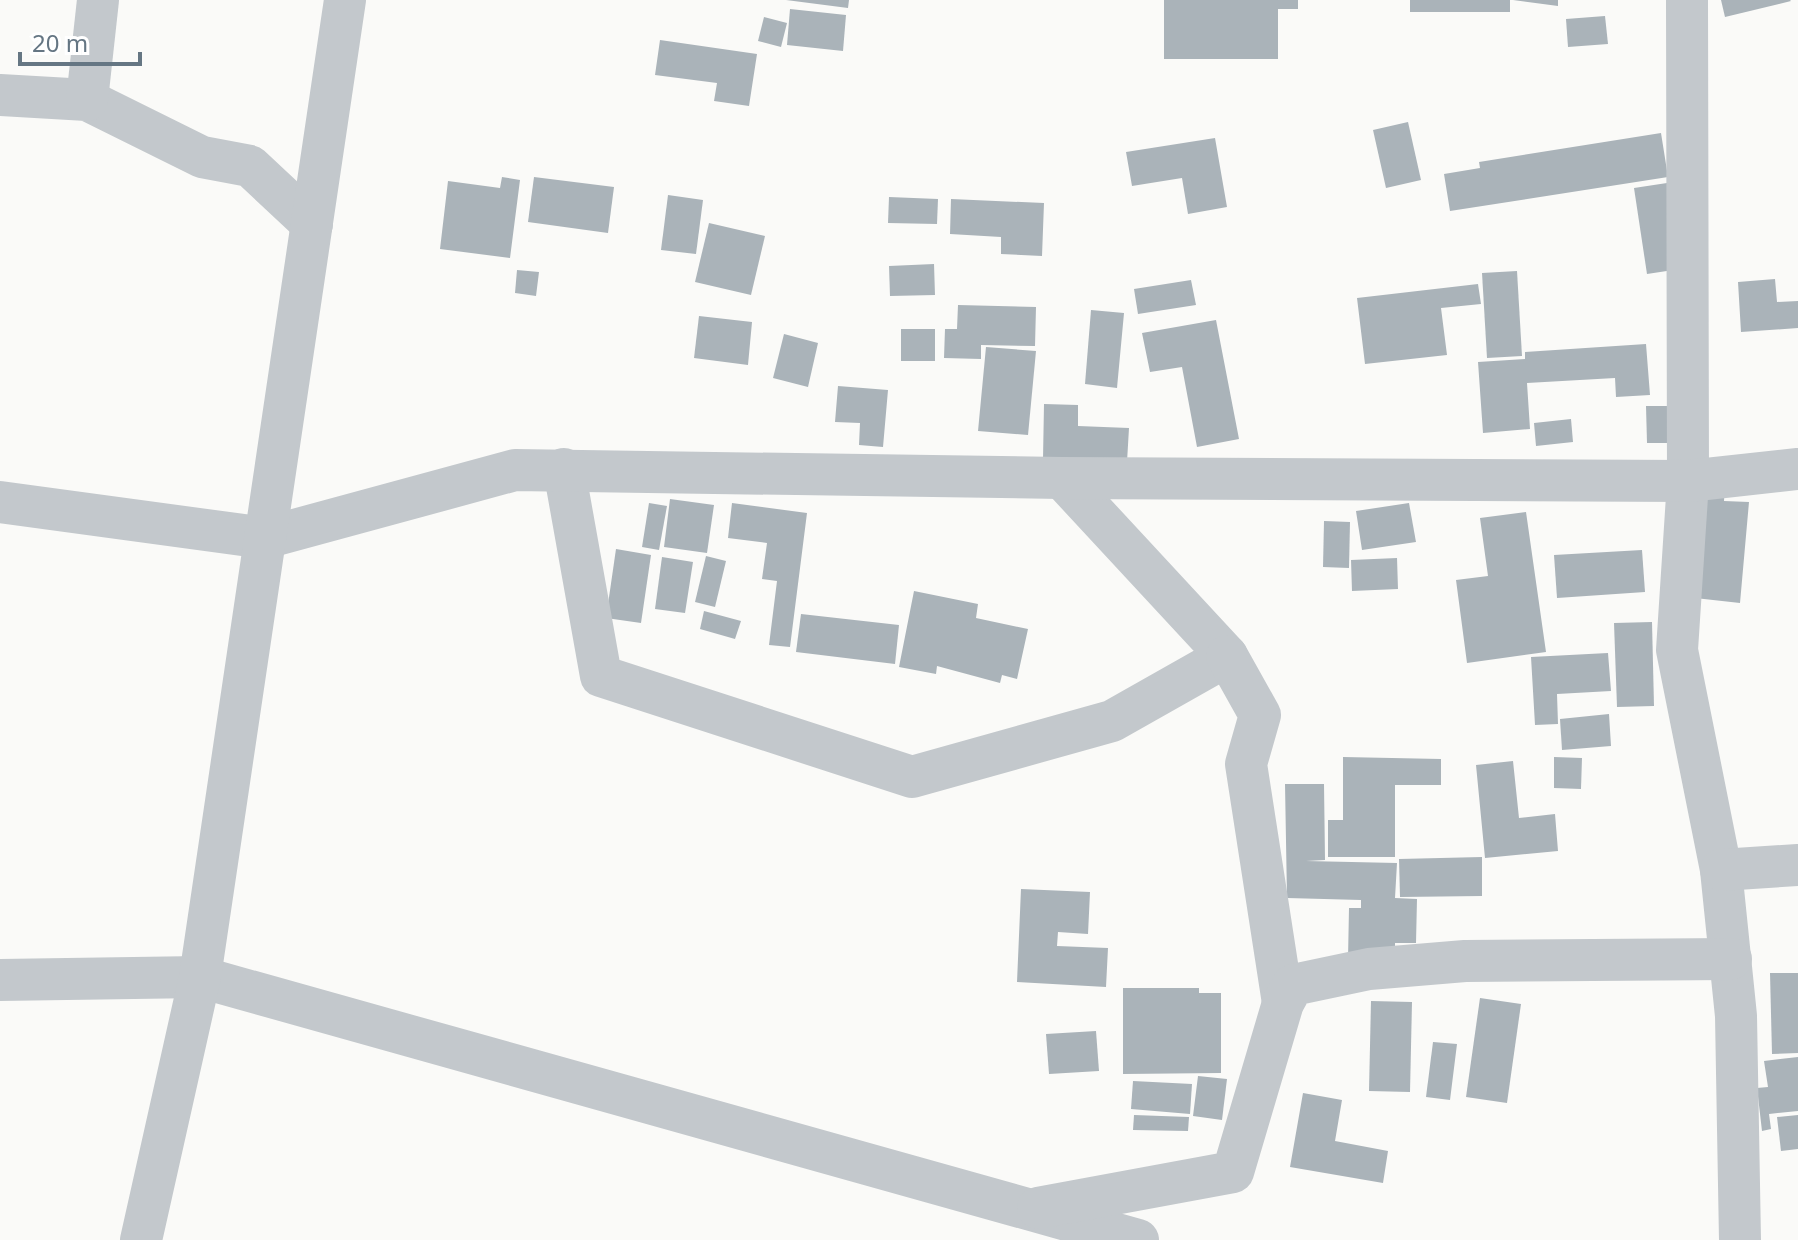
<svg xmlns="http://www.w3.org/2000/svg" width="1798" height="1240" viewBox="0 0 1798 1240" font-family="'Noto Sans',sans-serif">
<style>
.building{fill:#aab3b9}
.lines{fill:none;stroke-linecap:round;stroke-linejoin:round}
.minor{stroke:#c3c8cc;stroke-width:42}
</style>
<rect width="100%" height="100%" fill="#fafaf8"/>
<!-- building -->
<g class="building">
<path d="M786,0h63l-1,8z"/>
<path d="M1164,0h134v9h-20v50h-114z"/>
<rect x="1410" y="0" width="100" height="12"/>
<path d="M1513,0h45v6z"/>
<path d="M1721,0h69l1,1 -66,16z"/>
<path d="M790,9l56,6 -3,36 -56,-6z"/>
<path d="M1605,16l3,28 -40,3 -2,-28z"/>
<path d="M764,17l23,6 -6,24 -23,-6z"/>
<path d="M660,40l97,14 -8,52 -35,-5 3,-18 -62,-8z"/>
<path d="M1408,122l13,58 -35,8 -13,-58z"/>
<path d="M1661,133l7,44 -218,34 -6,-37 36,-6 -1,-6z"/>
<path d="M1215,138l12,69 -39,7 -6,-36 -50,8 -6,-34z"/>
<path d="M502,177l18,3 -10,78 -70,-9 8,-68 52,7z"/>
<path d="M534,177l80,10 -6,46 -80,-11z"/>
<path d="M1667,183l13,86 -33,5 -13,-86z"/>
<path d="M668,195l35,5 -7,54 -35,-4z"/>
<path d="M889,197l49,2 -1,25 -49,-1z"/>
<path d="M951,199l93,4 -2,53 -41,-2v-17l-51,-3z"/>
<path d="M709,223l56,13 -14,59 -56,-13z"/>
<path d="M934,264l1,31 -45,1 -1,-30z"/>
<path d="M517,270l22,2 -3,24 -21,-3z"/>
<path d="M1517,271l5,85 -35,2 -5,-85z"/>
<path d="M1775,279l2,23 21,-1v27l-57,4 -3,-50z"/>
<path d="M1191,280l5,25 -58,9 -4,-25z"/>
<path d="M1478,284l3,20 -40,4 6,47 -82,9 -8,-66z"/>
<path d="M958,305l78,2 -1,39 -54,-1v14l-37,-1 1,-29h12z"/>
<path d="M1091,310l33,3 -7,75 -32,-4z"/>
<path d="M699,316l53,6 -4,43 -54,-7z"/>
<path d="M1216,320l23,119 -42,8 -15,-80 -32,5 -8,-39z"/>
<rect x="901" y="329" width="34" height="32"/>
<path d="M784,334l34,9 -10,44 -35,-9z"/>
<path d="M1646,344l4,51 -34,2 -1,-19 -88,5 3,46 -47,4 -5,-71 47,-3v-7z"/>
<path d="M986,347l50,4 -8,84 -50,-4z"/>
<path d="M838,386l50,4 -5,57 -24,-2 1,-22 -25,-1z"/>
<path d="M1044,404l34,1v21l51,2 -2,34 -84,-3z"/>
<path d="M1646,406h41v37h-40z"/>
<path d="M1571,419l2,23 -37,4 -2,-23z"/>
<path d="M1706,480l19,2 -1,19 25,1 -9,101 -45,-5z"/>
<path d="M670,499l44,6 -7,48 -43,-6z"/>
<path d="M649,503l18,3 -8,44 -17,-3z"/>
<path d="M732,503l75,10 -17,134 -21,-2 8,-64 -15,-2 5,-36 -39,-5z"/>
<path d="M1409,503l7,39 -54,8 -6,-39z"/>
<path d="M1526,512l20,140 -79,11 -11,-83 32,-4 -8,-58z"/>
<path d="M1324,521l26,1 -1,46 -26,-1z"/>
<path d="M616,549l35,6 -10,68 -35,-5z"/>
<path d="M1642,550l3,42 -88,6 -3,-43z"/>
<path d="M706,556l20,5 -11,46 -20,-5z"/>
<path d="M662,557l31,5 -8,51 -30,-4z"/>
<path d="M1397,558l1,31 -46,2 -1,-31z"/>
<path d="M914,591l64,13 -2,14 52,11 -11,50 -15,-4 -2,8 -63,-17 -1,8 -37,-7z"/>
<path d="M704,611l37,10 -6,18 -35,-10z"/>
<path d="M801,614l98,11 -4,39 -99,-12z"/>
<path d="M1652,622l2,84 -37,1 -3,-84z"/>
<path d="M1608,653l3,38 -54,3 1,30 -23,1 -4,-68z"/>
<path d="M1609,714l2,32 -49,4 -2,-31z"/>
<path d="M1343,757l98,2v26h-46v72h-67v-37h15z"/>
<path d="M1554,757l28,1 -1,31 -27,-1z"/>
<path d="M1513,761l6,57 36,-4 3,37 -73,7 -9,-93z"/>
<path d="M1285,784h39l1,76 -19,1 91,2 -2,35 22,1 -1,44h-21v17l-47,-1 1,-51h12v-8l-74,-2z"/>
<path d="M1482,857v39l-82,1 -1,-38z"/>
<path d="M1021,889l69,3 -2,42 -30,-2 -1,14 51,2 -2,39 -89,-5z"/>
<path d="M1770,973h28v80l-26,1z"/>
<path d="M1123,988h76v5h22v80l-98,1z"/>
<path d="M1480,998l41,6 -14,99 -41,-6z"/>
<path d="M1371,1001l41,1 -2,90 -41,-1z"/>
<path d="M1096,1031l3,40 -50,3 -3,-40z"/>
<path d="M1433,1042l24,2 -7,56 -24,-3z"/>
<path d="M1798,1057v54l-29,3 2,15 -9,2 -5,-43 11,-1 -4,-26z"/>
<path d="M1198,1076l29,3 -5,41 -29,-4z"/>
<path d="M1133,1081l59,3 -2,30 -59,-5z"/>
<path d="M1303,1093l39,7 -7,41 53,10 -5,32 -93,-16z"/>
<path d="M1134,1115l55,2 -1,14 -55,-1z"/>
<path d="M1798,1115v34l-17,2 -4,-34z"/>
</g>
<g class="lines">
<!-- minor -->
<g class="minor">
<path d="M1687,0l1,481 -11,169 44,220 15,146 4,224"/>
<path d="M0,95l87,5 115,57 48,9 62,58"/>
<path d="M87,100l11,-100"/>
<path d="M564,469l37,207 311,101 200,-56 115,-65 -165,-178"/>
<path d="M0,502l265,36 250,-68 547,8 626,3 110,-12"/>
<path d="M1227,656l33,59 -14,49 37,239"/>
<path d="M1721,870l77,-5"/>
<path d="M0,980l200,-3 938,263"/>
<path d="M1038,1208l195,-36 50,-169 10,-18 76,-16 96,-8 266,-2"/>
<path d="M141,1240l59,-263 145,-977"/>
</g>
</g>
<!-- scale -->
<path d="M20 52v12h120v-12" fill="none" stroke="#657683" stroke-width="4"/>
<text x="32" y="52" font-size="24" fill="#657683" stroke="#ffffff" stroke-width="6" paint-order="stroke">20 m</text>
</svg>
